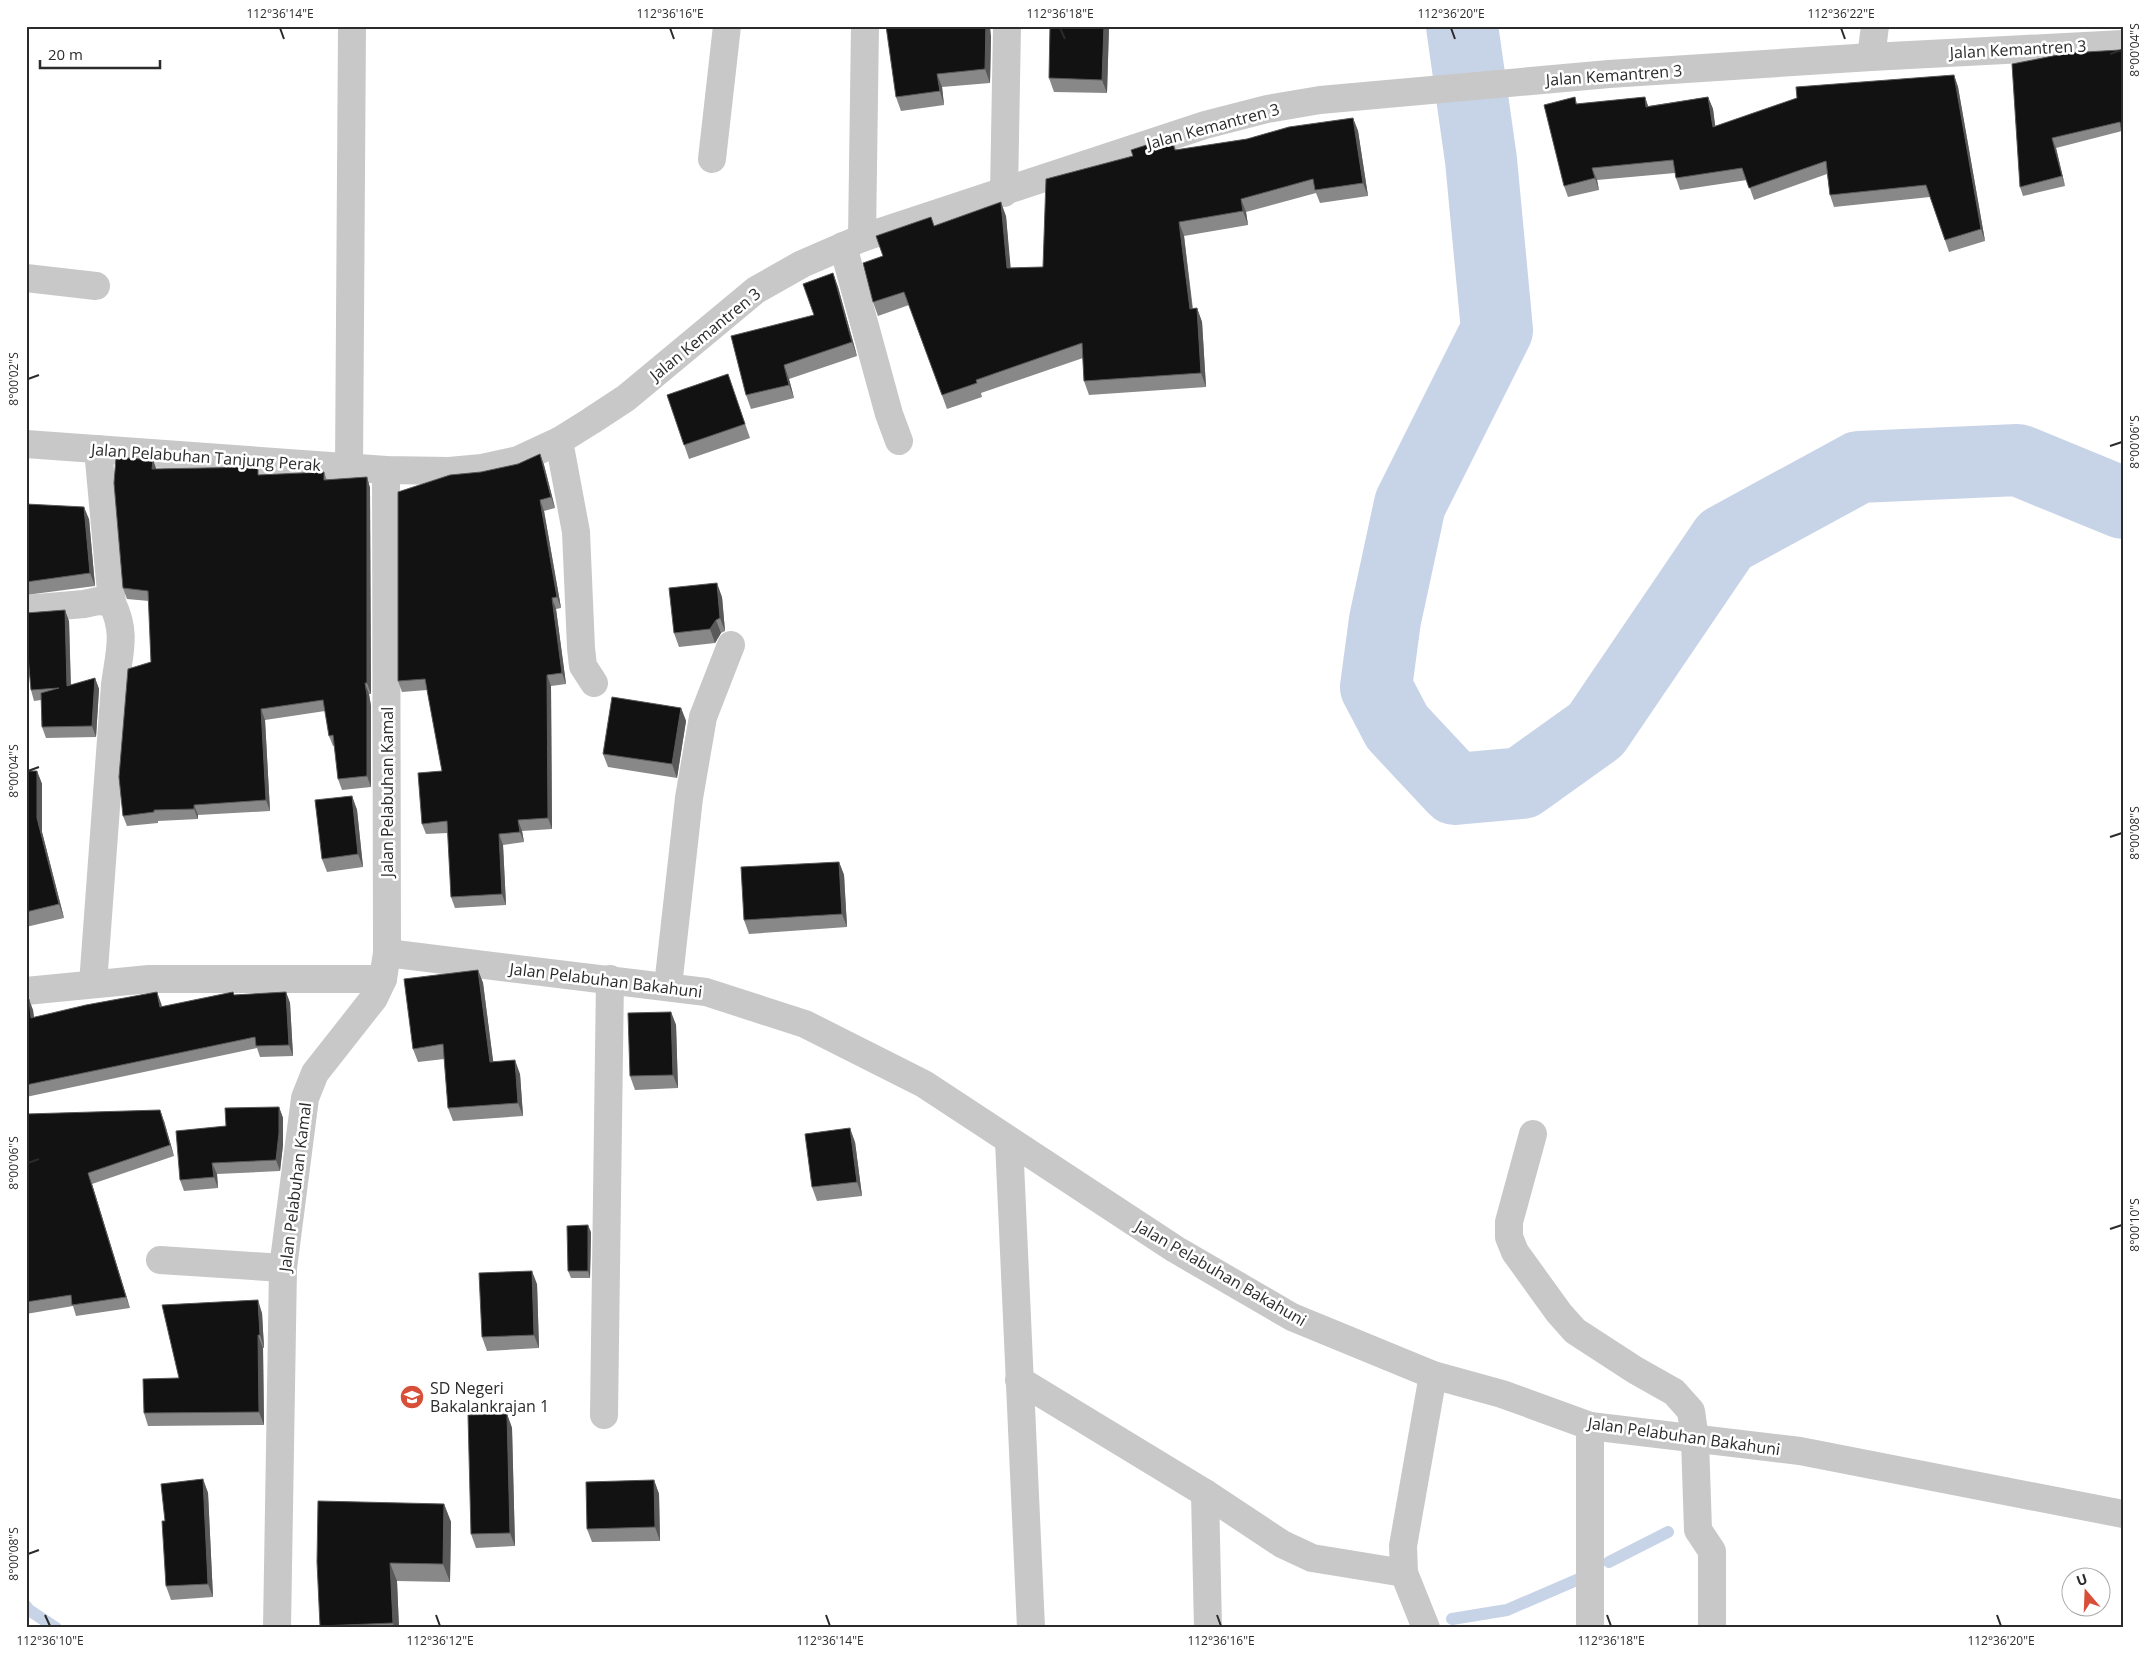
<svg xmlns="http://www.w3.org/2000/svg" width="2149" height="1654" viewBox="0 0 2149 1654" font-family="'Open Sans',sans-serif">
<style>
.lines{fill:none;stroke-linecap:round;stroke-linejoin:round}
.stream{stroke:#c7d4e7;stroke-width:12}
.river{stroke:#c7d4e7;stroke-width:72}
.minor{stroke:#c8c8c8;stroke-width:28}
.tertiary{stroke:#c8c8c8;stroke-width:28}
.wall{fill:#888}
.shaded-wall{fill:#595959}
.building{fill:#121212;stroke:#595959}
.ticks{fill:none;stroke:#2b2b2b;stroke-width:2}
.labels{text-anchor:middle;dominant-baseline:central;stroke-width:5;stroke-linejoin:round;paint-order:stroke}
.street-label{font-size:16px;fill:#2b2b2b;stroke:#fff}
.poi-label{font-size:16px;fill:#2b2b2b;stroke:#fff;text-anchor:start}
.neatline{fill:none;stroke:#2b2b2b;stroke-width:2}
.ticks-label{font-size:12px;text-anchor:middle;fill:#2b2b2b}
</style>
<rect width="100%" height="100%" fill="#fff"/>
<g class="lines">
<!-- stream -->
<g class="stream">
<path d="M1609,1562l59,-30"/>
<path d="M26,1606l3,4 27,18"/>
<path d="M1452,1619l55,-9 72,-31"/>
</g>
<!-- river -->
<path class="river" d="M1462,26l19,134 16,170 -87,174 -25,116 -9,67 21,40 58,62 67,-6 74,-53 129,-190 134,-73 159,-7 105,43"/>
<!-- minor -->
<g class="minor">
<path d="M1871,57l4,-31"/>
<path d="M712,159l15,-133"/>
<path d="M1004,193l3,-167"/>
<path d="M862,238l3,-212"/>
<path d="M843,246l46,168 10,27"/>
<path d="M26,278l70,8"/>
<path d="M559,441l17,91 5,116 2,18 11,17"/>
<path d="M98,449l14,154"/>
<path d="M349,468l3,-442"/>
<path d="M26,609l58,-5 14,-3 14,2c15,30 7,50 3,82l-22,299"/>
<path d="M387,953l319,39 99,32 119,60 251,165 117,68 141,58 69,19 88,32 210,25 323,63"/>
<path d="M668,986l21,-188 14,-81 28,-72"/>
<path d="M26,991l123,-12h234"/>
<path d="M1533,1134l-24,88v15l6,15 44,61 16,18 60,39 39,22 17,19 4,29 3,90 14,21v77"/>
<path d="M1009,1141l22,487"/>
<path d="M160,1260l123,8"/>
<path d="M1019,1380l186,113 77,51 30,14 92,15"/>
<path d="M604,1415l6,-436"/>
<path d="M1590,1426v202"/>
<path d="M1205,1493l3,135"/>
<path d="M277,1628l6,-360 22,-170 10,-25 59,-75 9,-19 4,-26 -1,-483"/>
<path d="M1426,1628l-22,-55 -1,-27 30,-171"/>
</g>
<!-- tertiary -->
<path class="tertiary" d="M26,444l360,26 63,1 33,-3 36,-8 41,-19 32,-20 35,-23 130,-108 46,-26 60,-26 343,-113 62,-16 53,-9 289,-26 262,-17 252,-13"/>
</g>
<!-- wall -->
<g class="wall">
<path d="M1050,26h59l-2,67 -53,-1 -5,-14z"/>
<path d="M991,36l-1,47 -48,4 2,18 -43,6 -5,-14z"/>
<path d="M2120,50l2,81 -66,17 9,38 -42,10 -3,-9 -8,-123z"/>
<path d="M1954,75l4,12 27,154 -36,11 -19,-55 -96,10 -4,-12 -3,-21 -73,26 -7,-20 -67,10 -4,-12 -1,-5 -78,7 2,10 -31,7 -4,-11 11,-89 2,7 68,-7 3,9 60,-9 5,12 2,17z"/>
<path d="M1353,118l5,13 10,65 -48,7 -4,-10 -70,19 2,13 -64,11 9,73 4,-1 5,14 4,65 -117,8 -5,-14 -1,-23 -102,35 1,4 -35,12 -38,-104 -31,11 -5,-14 10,-46 51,-30 72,-10 4,52 33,-1 90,-111 38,-19 5,13 71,-11z"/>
<path d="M833,273l5,14 19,69 -68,23 5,19 -43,11 -5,-14 68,-80z"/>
<path d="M728,374l22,64 -61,21 -22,-64z"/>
<path d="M540,454l4,11 11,43 -11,3 17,97 -5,1 10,75 -15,2 1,143 -30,2 2,11 -21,3 3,60 -51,3 -4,-11 -3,-64 -22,1 -4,-10 20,-53 -15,-81 -25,2 -4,-11 120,-217z"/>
<path d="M153,460l3,9 105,6 63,-3 3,8 40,-3 3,11 1,206h-2l2,12v81l-29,3 -4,-11 -3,-33h-2l-4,-10 -4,-25 -60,9 5,91 -72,4v4l-40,2v2l-31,3 -4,-10 28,-154 -2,-61 -22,-2 -4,-11z"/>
<path d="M26,504l63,15 6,67 -69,9z"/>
<path d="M722,597l3,34 -4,2 -6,10 -36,4 -5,-14z"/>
<path d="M26,613l43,8 2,64 24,-7 4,11 -3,48 -50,1 -4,-11 -1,-27 -7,1 -3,-11 -2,-23h-3z"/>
<path d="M681,708l5,13 -9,57 -69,-11 -5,-13z"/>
<path d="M26,771h11l5,13v48l22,86 -38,9z"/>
<path d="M352,796l5,14 6,57 -36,5 -5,-13z"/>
<path d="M839,862l5,13 3,52 -98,7 -5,-14z"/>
<path d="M478,970l5,13 10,79 27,12 3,42 -70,5 -5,-13 -4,-49 -26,3 -5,-13z"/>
<path d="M286,992l4,11 3,53 -33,1 -3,-9 -231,49v-98l7,11 1,7 127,-14 1,4 72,-12z"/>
<path d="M671,1012l5,13 2,63 -43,2 -5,-14z"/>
<path d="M279,1107l4,11v27l-3,26 -63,3 1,14 -34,3 -4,-11 46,-54z"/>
<path d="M26,1114l138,7 10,35 -82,28 38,124 -54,8 -3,-10 -47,8z"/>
<path d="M855,1142l7,54 -45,5 -5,-14z"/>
<path d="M591,1232l-1,46h-19l-3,-7z"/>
<path d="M537,1284l2,64 -52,3 -5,-14z"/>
<path d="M262,1313l2,35h-1l1,77 -116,1 -4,-13z"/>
<path d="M507,1414l5,14 3,118 -39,2 -5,-14z"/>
<path d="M203,1479l5,14 5,104 -42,3 -5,-14 -1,-65z"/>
<path d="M654,1480l5,14 1,47 -68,1 -5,-13z"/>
<path d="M444,1504l7,18 -1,60 -53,-1 2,47h-79v-2z"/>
</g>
<!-- shaded-wall -->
<g class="shaded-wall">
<path d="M986,26h4l1,10 -1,47 -5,-14z"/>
<path d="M1104,26h5l-2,67 -5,-13z"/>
<path d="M937,74l5,13 2,18 -4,-14z"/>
<path d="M1954,75l4,12 27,154 -4,-12z"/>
<path d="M1645,97l4,12 -3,-2z"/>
<path d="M1708,97l5,12 4,30 -4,-12z"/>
<path d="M1353,118l5,13 10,65 -5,-13z"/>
<path d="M2052,138l4,10 9,38 -3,-10z"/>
<path d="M1592,168l5,12 2,10 -4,-12z"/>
<path d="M1241,199l5,13 2,13 -5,-14z"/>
<path d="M1001,202l5,14 6,66 -5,-14z"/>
<path d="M1179,222l5,14 10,87 -4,-14z"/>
<path d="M833,273l5,14 19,69 -5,-14z"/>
<path d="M1197,308l5,14 4,65 -5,-14z"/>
<path d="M784,365l5,14 5,19 -5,-13z"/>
<path d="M540,454l4,11 11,43 -4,-11z"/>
<path d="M153,460l4,11 -5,-2z"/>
<path d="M367,477l3,11 1,206 -4,-11z"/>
<path d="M540,500l4,11 17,97 -4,-11z"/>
<path d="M84,507l5,12 6,67 -5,-13z"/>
<path d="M717,583l5,14 3,34 -5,-13z"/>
<path d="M552,598l4,11 10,75 -4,-11z"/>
<path d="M65,610l4,11 2,76 -4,-11z"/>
<path d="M716,620l5,13 -6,10 -5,-14z"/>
<path d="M547,675l4,11 1,143 -4,-11z"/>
<path d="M95,678l4,11 -3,48 -4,-11z"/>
<path d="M365,683l4,11 2,12v81l-4,-11z"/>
<path d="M681,708l5,13 -9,57 -5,-14z"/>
<path d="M261,709l4,11 5,91 -4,-11z"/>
<path d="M37,771l5,13v48l22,86 -5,-14 -22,-86z"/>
<path d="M352,796l5,14 6,57 -5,-13z"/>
<path d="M194,805l4,10v4l-4,-10z"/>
<path d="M518,820l4,11 2,11 -4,-10z"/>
<path d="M499,834l4,11 3,60 -4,-11z"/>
<path d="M839,862l5,13 3,52 -5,-13z"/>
<path d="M478,970l5,13 12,92 -5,-13z"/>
<path d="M157,992l4,11 3,15 -4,-11z"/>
<path d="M286,992l4,11 3,53 -4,-11z"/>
<path d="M29,999l4,11 2,19 -4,-11z"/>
<path d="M671,1012l5,13 2,63 -5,-13z"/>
<path d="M515,1060l5,14 3,42 -5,-13z"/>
<path d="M279,1107l4,11v27l-3,26 -4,-11z"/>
<path d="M160,1110l4,11 10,35 -4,-11z"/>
<path d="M850,1128l5,14 7,54 -5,-14z"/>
<path d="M212,1163l5,11 1,14 -4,-11z"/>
<path d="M88,1173l4,11 38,124 -4,-11z"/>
<path d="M588,1225l3,7 -1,46 -2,-7z"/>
<path d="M532,1271l5,13 2,64 -5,-13z"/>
<path d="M258,1300l4,13 2,35 -4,-13z"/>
<path d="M258,1335l5,13 1,77 -5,-13z"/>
<path d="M507,1414l5,14 3,118 -5,-13z"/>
<path d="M203,1479l5,14 5,104 -5,-13z"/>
<path d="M654,1480l5,14 1,47 -5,-14z"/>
<path d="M444,1504l7,18 -1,60 -7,-18z"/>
<path d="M390,1563l7,18 2,47h-4l-2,-5z"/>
</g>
<!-- building -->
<g class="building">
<path d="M886,26h100l-1,43 -48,5 3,17 -44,6z"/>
<path d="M1050,26h54l-2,54 -53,-2z"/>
<path d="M2123,49v88l-3,-15 -68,16 10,38 -42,11 -8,-123 56,-11 52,-3z"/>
<path d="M1954,75l27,154 -36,11 -19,-55 -96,10 -4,-34 -77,27 -7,-20 -66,10 -3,-18 -81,8 3,10 -31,8 -20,-81 31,-8 1,7 69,-7 1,10 62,-10 5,30 84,-29 -1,-11z"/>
<path d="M1353,118l10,65 -48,7 -2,-11 -72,20 2,12 -64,11 11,87 7,-1 4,65 -117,8 -2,-38 -106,37 1,3 -35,12 -38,-103 -31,10 -10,-39 20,-7 -7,-20 55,-19 3,9 67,-24 6,66 36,-1 3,-88 87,-23 -2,-6 40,-13 4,13 72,-11 42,-12z"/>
<path d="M833,273l19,69 -68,23 5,20 -43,10 -15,-59 83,-21 -11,-31z"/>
<path d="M728,374l17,50 -61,21 -17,-50z"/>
<path d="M540,454l11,43 -11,3 17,97 -5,1 10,75 -15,2 1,143 -30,2 2,12 -21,2 3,60 -51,3 -4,-76 -25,3 -4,-51 24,-2 -17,-92 -27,2v-189l52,-17 31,-3 37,-8z"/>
<path d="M116,457l37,3 -1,9 106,-2v8l66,-3v8l43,-3v206h-2l2,12v81l-29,3 -5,-44 -4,1 -6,-36 -62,9 5,91 -72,5v4l-40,1v2l-31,4 -4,-39 9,-108 23,-7 -3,-71 -25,-3 -9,-105z"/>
<path d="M26,504l58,3 6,66 -64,9z"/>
<path d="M717,583l3,35 -4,2 -6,9 -36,4 -5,-45z"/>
<path d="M65,610l2,76 28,-8 -3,48 -50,1 -1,-34 18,-5 -28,2 -3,-34h-2v-43z"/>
<path d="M612,697l69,11 -9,56 -69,-10z"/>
<path d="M26,771h11v47l22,86 -33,8z"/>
<path d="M352,796l6,58 -36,5 -7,-59z"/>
<path d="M839,862l3,52 -98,6 -3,-53z"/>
<path d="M478,970l12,92 25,-2 3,43 -70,5 -5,-64 -30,5 -9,-70z"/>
<path d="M157,992l3,15 73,-15 1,3 52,-3 3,53 -33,1 -1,-9 -229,48v-86h3l2,19 55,-13z"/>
<path d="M671,1012l2,63 -43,1 -2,-63z"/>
<path d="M279,1107v26l-3,27 -64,3 2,14 -34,3 -4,-49 50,-5 -1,-18z"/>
<path d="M160,1110l10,35 -82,28 38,124 -54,8 -1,-10 -45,7v-188z"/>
<path d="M850,1128l7,54 -45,5 -7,-53z"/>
<path d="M588,1225v46h-20l-1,-45z"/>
<path d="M532,1271l2,64 -52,2 -3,-64z"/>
<path d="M258,1300l2,35h-2l1,77 -115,1 -1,-34 36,-1 -17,-73z"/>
<path d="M507,1414l3,119 -39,1 -3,-119z"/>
<path d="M203,1479l5,105 -42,2 -4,-65h3l-4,-37z"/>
<path d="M654,1480l1,47 -68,2 -1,-47z"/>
<path d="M318,1501l126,3 -1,60 -53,-1 3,60 -73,3 -3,-64z"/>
</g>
<!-- ticks -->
<path class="ticks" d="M280,28l4,11M670,28l4,11M1060,28l5,11M1451,28l4,11M1841,28l4,11M2110,54l12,-4M28,379l11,-4M2110,446l12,-4M28,771l11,-4M2110,837l12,-4M28,1163l11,-4M2110,1229l12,-4M28,1554l11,-4M45,1615l5,11M436,1615l4,11M826,1615l4,11M1217,1615l4,11M1607,1615l4,11M1997,1615l4,11"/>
<!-- icons -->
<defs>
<g id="school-disc" transform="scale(1.25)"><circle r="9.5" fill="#d74f39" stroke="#fff"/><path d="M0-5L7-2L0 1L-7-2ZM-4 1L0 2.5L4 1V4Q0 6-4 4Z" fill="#fff"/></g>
</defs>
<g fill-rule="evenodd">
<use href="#school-disc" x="412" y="1397"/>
</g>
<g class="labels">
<!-- street labels -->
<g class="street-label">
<text transform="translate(2018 49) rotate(-3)">Jalan Kemantren 3</text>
<text transform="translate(1614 75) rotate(-4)">Jalan Kemantren 3</text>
<text transform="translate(1213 126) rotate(-15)">Jalan Kemantren 3</text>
<text transform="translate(705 334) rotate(-39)">Jalan Kemantren 3</text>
<text transform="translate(206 457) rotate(4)">Jalan Pelabuhan Tanjung Perak</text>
<text transform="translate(387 792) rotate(-90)">Jalan Pelabuhan Kamal</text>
<text transform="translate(606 980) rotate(7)">Jalan Pelabuhan Bakahuni</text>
<text transform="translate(295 1187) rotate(-83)">Jalan Pelabuhan Kamal</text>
<text transform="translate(1221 1273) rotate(30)">Jalan Pelabuhan Bakahuni</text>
<text transform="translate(1684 1436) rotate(8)">Jalan Pelabuhan Bakahuni</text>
</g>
<!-- poi labels -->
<g class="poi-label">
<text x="430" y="1388">SD Negeri<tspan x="430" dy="18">Bakalankrajan 1</tspan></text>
</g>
</g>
<!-- border -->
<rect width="2149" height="1654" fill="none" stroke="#ffffff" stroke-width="55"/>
<!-- north arrow -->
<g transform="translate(2086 1592) rotate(341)"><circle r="24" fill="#ffffff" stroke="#aaaaaa"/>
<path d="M0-4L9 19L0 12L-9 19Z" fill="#d74f39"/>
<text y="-8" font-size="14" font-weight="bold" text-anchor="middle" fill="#2b2b2b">U</text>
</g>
<!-- scale -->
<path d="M40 60v8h120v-8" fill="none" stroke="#2b2b2b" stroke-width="2.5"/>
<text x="48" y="60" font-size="15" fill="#2b2b2b" stroke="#ffffff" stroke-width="4" paint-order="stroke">20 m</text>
<rect x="28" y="28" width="2094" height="1598" class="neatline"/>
<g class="ticks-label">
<text x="280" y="18">112°36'14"E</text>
<text x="670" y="18">112°36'16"E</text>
<text x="1060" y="18">112°36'18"E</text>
<text x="1451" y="18">112°36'20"E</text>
<text x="1841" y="18">112°36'22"E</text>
<text transform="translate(2135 50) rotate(-90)" y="4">8°00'04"S</text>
<text transform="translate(14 379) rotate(-90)" y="4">8°00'02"S</text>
<text transform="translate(2135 442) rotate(-90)" y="4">8°00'06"S</text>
<text transform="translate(14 771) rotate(-90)" y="4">8°00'04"S</text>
<text transform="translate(2135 833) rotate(-90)" y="4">8°00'08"S</text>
<text transform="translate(14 1163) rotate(-90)" y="4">8°00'06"S</text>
<text transform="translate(2135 1225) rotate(-90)" y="4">8°00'10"S</text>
<text transform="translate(14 1554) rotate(-90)" y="4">8°00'08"S</text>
<text x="50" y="1645">112°36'10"E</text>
<text x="440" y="1645">112°36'12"E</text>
<text x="830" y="1645">112°36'14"E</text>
<text x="1221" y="1645">112°36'16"E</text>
<text x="1611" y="1645">112°36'18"E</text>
<text x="2001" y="1645">112°36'20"E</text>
</g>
</svg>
